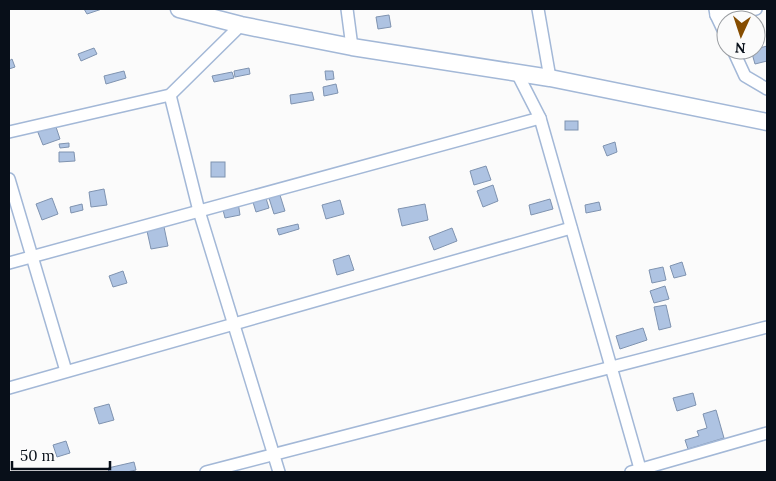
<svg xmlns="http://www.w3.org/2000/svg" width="776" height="481" viewBox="0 0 776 481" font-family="Lora,serif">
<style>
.building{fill:#aec3e2;stroke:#7f93b0}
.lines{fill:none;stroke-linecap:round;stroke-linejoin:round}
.street-casing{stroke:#a3b8d7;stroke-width:14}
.secondary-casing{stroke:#a3b8d7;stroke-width:19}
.street{stroke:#fff;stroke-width:11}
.secondary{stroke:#fff;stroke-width:16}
</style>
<rect width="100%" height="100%" fill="#fbfbfb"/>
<!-- building -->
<g class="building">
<path d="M84,9h18l-15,5z"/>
<path d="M389,15l2,12 -13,2 -2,-12z"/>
<path d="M767,46v15l-12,3 -4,-14h5v-1z"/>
<path d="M94,48l3,6 -16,7 -3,-7z"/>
<path d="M12,59l3,8 -6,2v-8z"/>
<path d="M249,68l1,6 -15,3 -1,-6z"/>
<path d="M124,71l2,7 -20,6 -2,-8z"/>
<path d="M325,71h8l1,8 -8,1z"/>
<path d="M232,72l2,6 -20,4 -2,-6z"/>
<path d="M336,84l2,9 -14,3 -1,-9z"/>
<path d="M312,92l2,8 -23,4 -1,-9z"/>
<rect x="565" y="121" width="13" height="9"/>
<path d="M55,124l5,15 -17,6 -6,-15z"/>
<path d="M615,142l2,10 -10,4 -4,-10z"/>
<path d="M69,143v4l-9,1 -1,-4z"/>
<path d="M59,152h15l1,9 -16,1z"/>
<rect x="211" y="162" width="14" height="15"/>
<path d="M486,166l5,14 -17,5 -4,-14z"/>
<path d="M493,185l5,16 -15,6 -6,-16z"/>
<path d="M104,189l3,16 -16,2 -2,-15z"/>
<path d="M279,192l6,19 -11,3 -6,-19z"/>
<path d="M265,195l4,13 -13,4 -4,-13z"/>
<path d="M52,198l6,16 -16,6 -6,-16z"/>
<path d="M550,199l3,10 -22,6 -2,-10z"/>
<path d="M340,200l4,14 -18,5 -4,-14z"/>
<path d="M238,202l2,13 -15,3 -3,-12z"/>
<path d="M599,202l2,8 -15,3 -1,-8z"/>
<path d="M82,204l1,6 -12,3 -1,-6z"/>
<path d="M425,204l3,16 -26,6 -4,-17z"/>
<path d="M298,224l1,5 -20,6 -2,-6z"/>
<path d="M164,227l4,19 -17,3 -4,-18z"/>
<path d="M452,228l5,13 -23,9 -5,-13z"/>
<path d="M349,255l5,15 -17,5 -4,-15z"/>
<path d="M682,262l4,13 -12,3 -4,-12z"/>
<path d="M663,267l3,13 -14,3 -3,-13z"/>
<path d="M123,271l4,12 -14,4 -4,-11z"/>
<path d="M665,286l4,13 -15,4 -4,-12z"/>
<path d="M666,305l5,22 -12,3 -5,-23z"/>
<path d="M643,328l4,12 -27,9 -4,-13z"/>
<path d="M693,393l3,12 -19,6 -4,-13z"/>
<path d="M109,404l5,16 -15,4 -5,-16z"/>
<path d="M716,410l8,28 -36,11 -3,-9 14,-4 -2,-5 10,-3 -4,-14z"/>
<path d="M66,441l4,12 -13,4 -4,-12z"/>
<path d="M134,462l2,8 -9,2h-18l-1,-4z"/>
</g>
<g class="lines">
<!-- street casing -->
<g class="street-casing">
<g id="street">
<path d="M347,9l5,38"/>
<path d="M538,9l12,69"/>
<path d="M715,9l1,6 10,21"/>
<path d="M716,15l40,-6"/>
<path d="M733,50l12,26 22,13"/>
<path d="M517,73l23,45 101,354"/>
<path d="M170,95l29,116 80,261"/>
<path d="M9,132l161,-37 71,-70"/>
<path d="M9,179l57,192"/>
<path d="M9,263l531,-145"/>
<path d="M9,388c187,-54 375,-106 562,-160"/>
<path d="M206,472l561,-145"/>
<path d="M631,472l136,-39"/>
</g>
</g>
<!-- secondary casing -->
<g class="secondary-casing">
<path id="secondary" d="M179,9l62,16 111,22 198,31 217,44"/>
</g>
<!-- street -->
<use href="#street" class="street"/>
<!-- secondary -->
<use href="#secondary" class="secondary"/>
</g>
<!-- border -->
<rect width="776" height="481" fill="none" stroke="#080f19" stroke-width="20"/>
<!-- north arrow -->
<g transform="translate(741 35) rotate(183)"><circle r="24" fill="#fbfbfb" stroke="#9a9da1"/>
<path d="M0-4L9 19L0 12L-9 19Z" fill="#864d01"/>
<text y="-8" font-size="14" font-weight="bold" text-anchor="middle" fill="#080f19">N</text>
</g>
<!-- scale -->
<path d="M12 461v8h98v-8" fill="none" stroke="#080f19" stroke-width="2.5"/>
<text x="20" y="461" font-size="15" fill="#080f19" stroke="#fbfbfb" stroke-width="4" paint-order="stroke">50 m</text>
</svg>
